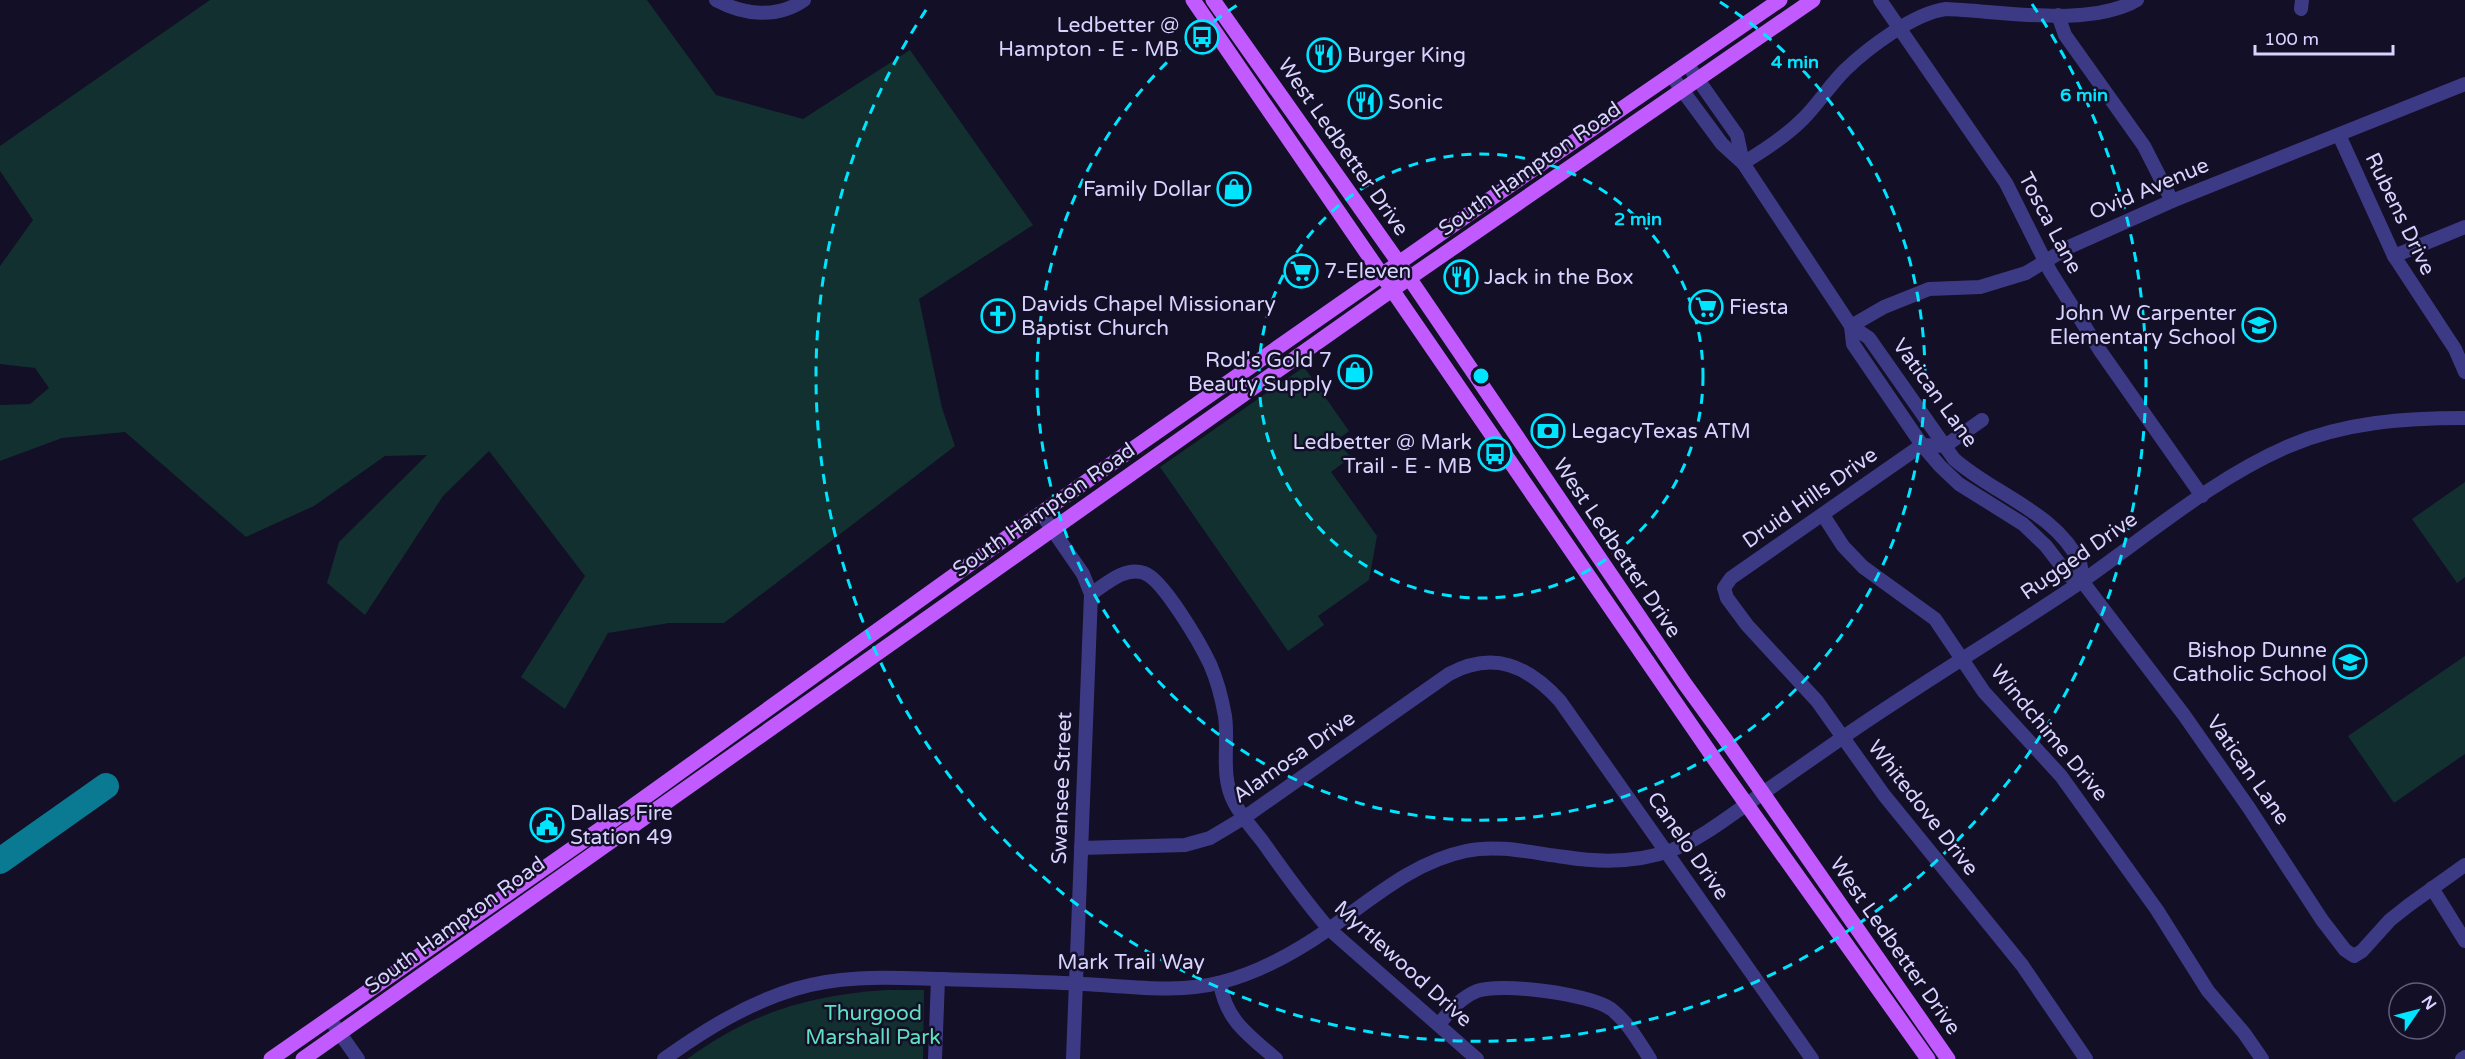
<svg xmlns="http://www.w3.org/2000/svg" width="2465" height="1059" viewBox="0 0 2465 1059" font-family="'Varela Round',sans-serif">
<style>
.green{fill:#12302f}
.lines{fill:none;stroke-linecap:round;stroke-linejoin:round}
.taxiway{stroke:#0a7a92;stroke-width:26}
.minor{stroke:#3d3a85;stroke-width:14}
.major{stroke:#c25bff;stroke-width:15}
.ring{fill:none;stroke:#00e5ff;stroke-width:3;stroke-dasharray:10 8}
.labels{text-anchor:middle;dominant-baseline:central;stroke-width:5;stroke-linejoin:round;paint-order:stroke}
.poi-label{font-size:21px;fill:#d9d4ff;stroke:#130f26;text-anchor:start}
.street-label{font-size:21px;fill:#d9d4ff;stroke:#130f26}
.park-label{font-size:21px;fill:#5fe0c0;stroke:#130f26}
.centre{fill:#00e5ff;stroke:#130f26;stroke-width:3}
.ring-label{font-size:18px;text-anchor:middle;font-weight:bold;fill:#00e5ff;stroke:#130f26;stroke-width:5;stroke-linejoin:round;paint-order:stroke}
</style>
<rect width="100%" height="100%" fill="#130f26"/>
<!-- green -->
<g class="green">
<path d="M210,0h437l69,95 87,24 107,-69 123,175 -114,74 23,109 13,38 -231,177h-55l-61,10 -43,76 -44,-32 64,-101 -96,-125 -46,45 -78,119 -38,-32 12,-41 88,-87 -42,1 -71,50 -68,31 -121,-105 -63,6 -62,23v-56l30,-1 19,-16 -14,-20 -35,-4v-98l33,-46 -33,-49v-25z"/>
<path d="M1304,367l45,64 -13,10 15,16 -20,15 46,64 -8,44 -51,36 6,9 -36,26 -128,-184z"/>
<path d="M2465,482v95l-8,6 -45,-64z"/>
<path d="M2465,656v98l-71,49 -46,-67z"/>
<path d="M886,990h38l-1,69h-236c63,-46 122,-64 199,-69z"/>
</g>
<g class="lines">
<!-- taxiway -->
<path class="taxiway" d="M0,861l106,-75"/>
<!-- minor -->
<g class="minor">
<path d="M716,0c28,15 61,19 88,0"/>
<path d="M1880,0l126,183 44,88 51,81 101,144"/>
<path d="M2301,9l1,-9"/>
<path d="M2058,15l7,20 79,111 28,55"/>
<path d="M1687,64l50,71 6,28"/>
<path d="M1671,75l51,69 21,19 108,163 18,12 85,121c39,35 102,53 126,104 2,5 1,12 2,18"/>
<path d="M2339,135l55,121 61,93 10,23"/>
<path d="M1743,163c22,-13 42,-26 60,-44 15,-15 27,-34 42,-49 23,-22 69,-57 101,-61 55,2 143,19 191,-9"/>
<path d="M2394,256l71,-29"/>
<path d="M1851,326l2,18 69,101 18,21 19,18 64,40 23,22 23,30 13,5 102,134 65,93 73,112 23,30 9,6 8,-5 28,-31 19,-15 56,-40"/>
<path d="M1851,326l33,-19 45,-18 51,-2 46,-14 43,-26 103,-46 293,-117"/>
<path d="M1982,420l-37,26 -23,-1 -191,133 -7,10 3,10 20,27 70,76 67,94 138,170 64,94"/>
<path d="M1041,513l42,61 8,20 -18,465"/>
<path d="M1823,515l20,31 20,21 72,52 49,73 77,84 96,134 51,81 36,42 18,26"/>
<path d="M1091,594c15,-10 34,-28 53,-21 19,6 57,72 66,91 7,16 12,35 15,52 4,28 -5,60 9,86 7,14 19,27 29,40 21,30 42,59 66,87l148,130"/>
<path d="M1081,848l104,-3 25,-7 35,-21 204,-143c45,-24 79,-8 111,27l252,358"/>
<path d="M2432,888l33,53"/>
<path d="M1220,983c6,38 29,52 56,76"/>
<path d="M329,1018l29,41"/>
<path d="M1439,1024c11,-13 21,-26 38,-33 23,-9 113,3 134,18 16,12 28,33 39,50"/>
<path d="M664,1059c41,-29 82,-55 131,-70 48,-15 99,-11 148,-10 47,2 93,2 140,5 45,2 95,10 139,-2 39,-10 74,-30 107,-53 43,-30 84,-67 137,-78 33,-7 66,2 99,6 37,6 72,6 107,-7 25,-10 47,-26 68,-41 33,-23 66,-46 99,-69 79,-55 162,-104 242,-158 67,-47 132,-103 208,-136 56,-24 116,-28 176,-28"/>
<path d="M935,1059l3,-80"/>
<path d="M2462,1059l3,-2"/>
</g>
<!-- major -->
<g class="major">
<path d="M1193,0l522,760 213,299"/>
<path d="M1213,0l186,263 286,421 40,55 223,320"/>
<path d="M271,1059l348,-243 422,-303 455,-318 284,-195"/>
<path d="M303,1059l1080,-763 430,-296"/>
</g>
</g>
<!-- distance rings -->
<g class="ring">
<circle cx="1481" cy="376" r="222"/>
<path d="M1720 2A444 444 0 1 1 1242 2"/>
<path d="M2032 4A665 665 0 1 1 930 4"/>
</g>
<!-- icons -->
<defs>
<g id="bus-ring" transform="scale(1.725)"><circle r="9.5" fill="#130f26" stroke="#00e5ff" stroke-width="1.5"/><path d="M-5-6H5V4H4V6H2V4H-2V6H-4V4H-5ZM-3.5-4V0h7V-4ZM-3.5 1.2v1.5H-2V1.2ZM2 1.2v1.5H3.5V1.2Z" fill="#00e5ff"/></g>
<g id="restaurant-ring" transform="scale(1.725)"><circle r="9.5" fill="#130f26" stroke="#00e5ff" stroke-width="1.5"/><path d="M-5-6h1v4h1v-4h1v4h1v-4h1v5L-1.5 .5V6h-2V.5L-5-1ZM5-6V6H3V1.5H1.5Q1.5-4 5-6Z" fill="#00e5ff"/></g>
<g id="shop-ring" transform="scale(1.725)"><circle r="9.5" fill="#130f26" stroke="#00e5ff" stroke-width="1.5"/><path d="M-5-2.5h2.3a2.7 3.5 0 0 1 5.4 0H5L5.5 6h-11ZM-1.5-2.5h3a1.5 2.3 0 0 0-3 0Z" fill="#00e5ff"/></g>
<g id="supermarket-ring" transform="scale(1.725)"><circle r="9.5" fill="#130f26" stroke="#00e5ff" stroke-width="1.5"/><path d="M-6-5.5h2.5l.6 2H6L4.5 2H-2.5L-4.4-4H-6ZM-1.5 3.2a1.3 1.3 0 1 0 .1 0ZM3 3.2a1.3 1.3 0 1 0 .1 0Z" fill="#00e5ff"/></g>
<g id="church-ring" transform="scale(1.725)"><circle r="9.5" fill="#130f26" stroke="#00e5ff" stroke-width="1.5"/><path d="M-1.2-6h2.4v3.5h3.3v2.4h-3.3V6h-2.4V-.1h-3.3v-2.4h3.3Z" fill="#00e5ff"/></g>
<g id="school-ring" transform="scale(1.725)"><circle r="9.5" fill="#130f26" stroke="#00e5ff" stroke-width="1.5"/><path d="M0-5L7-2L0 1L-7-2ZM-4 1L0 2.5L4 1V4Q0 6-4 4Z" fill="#00e5ff"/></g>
<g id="bank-ring" transform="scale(1.725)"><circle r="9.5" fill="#130f26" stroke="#00e5ff" stroke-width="1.5"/><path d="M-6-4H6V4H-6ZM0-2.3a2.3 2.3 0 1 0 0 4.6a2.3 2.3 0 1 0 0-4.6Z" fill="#00e5ff"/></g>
<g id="civic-ring" transform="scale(1.725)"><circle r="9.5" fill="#130f26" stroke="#00e5ff" stroke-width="1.5"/><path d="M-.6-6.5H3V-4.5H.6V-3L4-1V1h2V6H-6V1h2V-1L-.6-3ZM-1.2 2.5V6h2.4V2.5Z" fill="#00e5ff"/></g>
</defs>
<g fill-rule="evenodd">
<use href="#bus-ring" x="1202" y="37"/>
<use href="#restaurant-ring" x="1324" y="55"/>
<use href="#restaurant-ring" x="1365" y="102"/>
<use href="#shop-ring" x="1234" y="189"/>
<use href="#supermarket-ring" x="1301" y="271"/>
<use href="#restaurant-ring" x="1461" y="277"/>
<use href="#supermarket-ring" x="1706" y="307"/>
<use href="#church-ring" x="998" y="316"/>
<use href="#school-ring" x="2259" y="325"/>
<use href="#shop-ring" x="1355" y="372"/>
<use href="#bank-ring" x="1548" y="431"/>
<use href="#bus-ring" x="1495" y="454"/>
<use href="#school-ring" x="2350" y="662"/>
<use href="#civic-ring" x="547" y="825"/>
</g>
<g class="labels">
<!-- poi labels -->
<g class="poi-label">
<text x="1179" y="25" text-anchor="end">Ledbetter @<tspan x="1179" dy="24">Hampton - E - MB</tspan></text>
<text x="1347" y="55">Burger King</text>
<text x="1388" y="102">Sonic</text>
<text x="1211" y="189" text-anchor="end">Family Dollar</text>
<text x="1324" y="271">7-Eleven</text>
<text x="1484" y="277">Jack in the Box</text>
<text x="1021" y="304">Davids Chapel Missionary<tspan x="1021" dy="24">Baptist Church</tspan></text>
<text x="1729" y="307">Fiesta</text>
<text x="2236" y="313" text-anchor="end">John W Carpenter<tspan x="2236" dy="24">Elementary School</tspan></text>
<text x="1332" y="360" text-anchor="end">Rod's Gold 7<tspan x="1332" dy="24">Beauty Supply</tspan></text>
<text x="1571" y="431">LegacyTexas ATM</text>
<text x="1472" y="442" text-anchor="end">Ledbetter @ Mark<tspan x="1472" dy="24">Trail - E - MB</tspan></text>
<text x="2327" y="650" text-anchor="end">Bishop Dunne<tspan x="2327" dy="24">Catholic School</tspan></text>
<text x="570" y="813">Dallas Fire<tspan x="570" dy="24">Station 49</tspan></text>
</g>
<!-- street labels -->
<g class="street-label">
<text transform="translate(1343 147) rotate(55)">West Ledbetter Drive</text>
<text transform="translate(1530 169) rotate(-35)">South Hampton Road</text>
<text transform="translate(2149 189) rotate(-23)">Ovid Avenue</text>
<text transform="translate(2400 214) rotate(64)">Rubens Drive</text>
<text transform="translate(2050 223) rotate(62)">Tosca Lane</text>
<text transform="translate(1935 393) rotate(54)">Vatican Lane</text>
<text transform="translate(1810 498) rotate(-35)">Druid Hills Drive</text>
<text transform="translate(1044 510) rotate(-35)">South Hampton Road</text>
<text transform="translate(1617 548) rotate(56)">West Ledbetter Drive</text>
<text transform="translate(2079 556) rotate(-35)">Rugged Drive</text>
<text transform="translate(2049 733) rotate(50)">Windchime Drive</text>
<text transform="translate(1294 757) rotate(-35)">Alamosa Drive</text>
<text transform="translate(2248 770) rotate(55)">Vatican Lane</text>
<text transform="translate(1062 788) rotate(-88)">Swansee Street</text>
<text transform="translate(1923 808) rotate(52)">Whitedove Drive</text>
<text transform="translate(1688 846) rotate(55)">Canelo Drive</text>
<text transform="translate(455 925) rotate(-36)">South Hampton Road</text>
<text transform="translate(1895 946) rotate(55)">West Ledbetter Drive</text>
<text x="1131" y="962">Mark Trail Way</text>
<text transform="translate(1403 964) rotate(42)">Myrtlewood Drive</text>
</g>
<!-- park labels -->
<g class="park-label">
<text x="873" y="1013">Thurgood<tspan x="873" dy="24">Marshall Park</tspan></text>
</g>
</g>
<circle cx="1481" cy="376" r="9" class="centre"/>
<g class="ring-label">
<text x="1795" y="68">4 min</text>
<text x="2084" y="101">6 min</text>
<text x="1638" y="225">2 min</text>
</g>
<!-- north arrow -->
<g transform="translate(2417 1011) rotate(55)"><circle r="28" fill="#130f26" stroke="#625e7d" stroke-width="1.5"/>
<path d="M0-4.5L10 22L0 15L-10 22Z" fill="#00e5ff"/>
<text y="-9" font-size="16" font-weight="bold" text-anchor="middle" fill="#d9d4ff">N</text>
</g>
<!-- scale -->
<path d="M2255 45v9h138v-9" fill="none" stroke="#d9d4ff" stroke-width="3"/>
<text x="2264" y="45" font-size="18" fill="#d9d4ff" stroke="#130f26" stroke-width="4.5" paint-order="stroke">100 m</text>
</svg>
